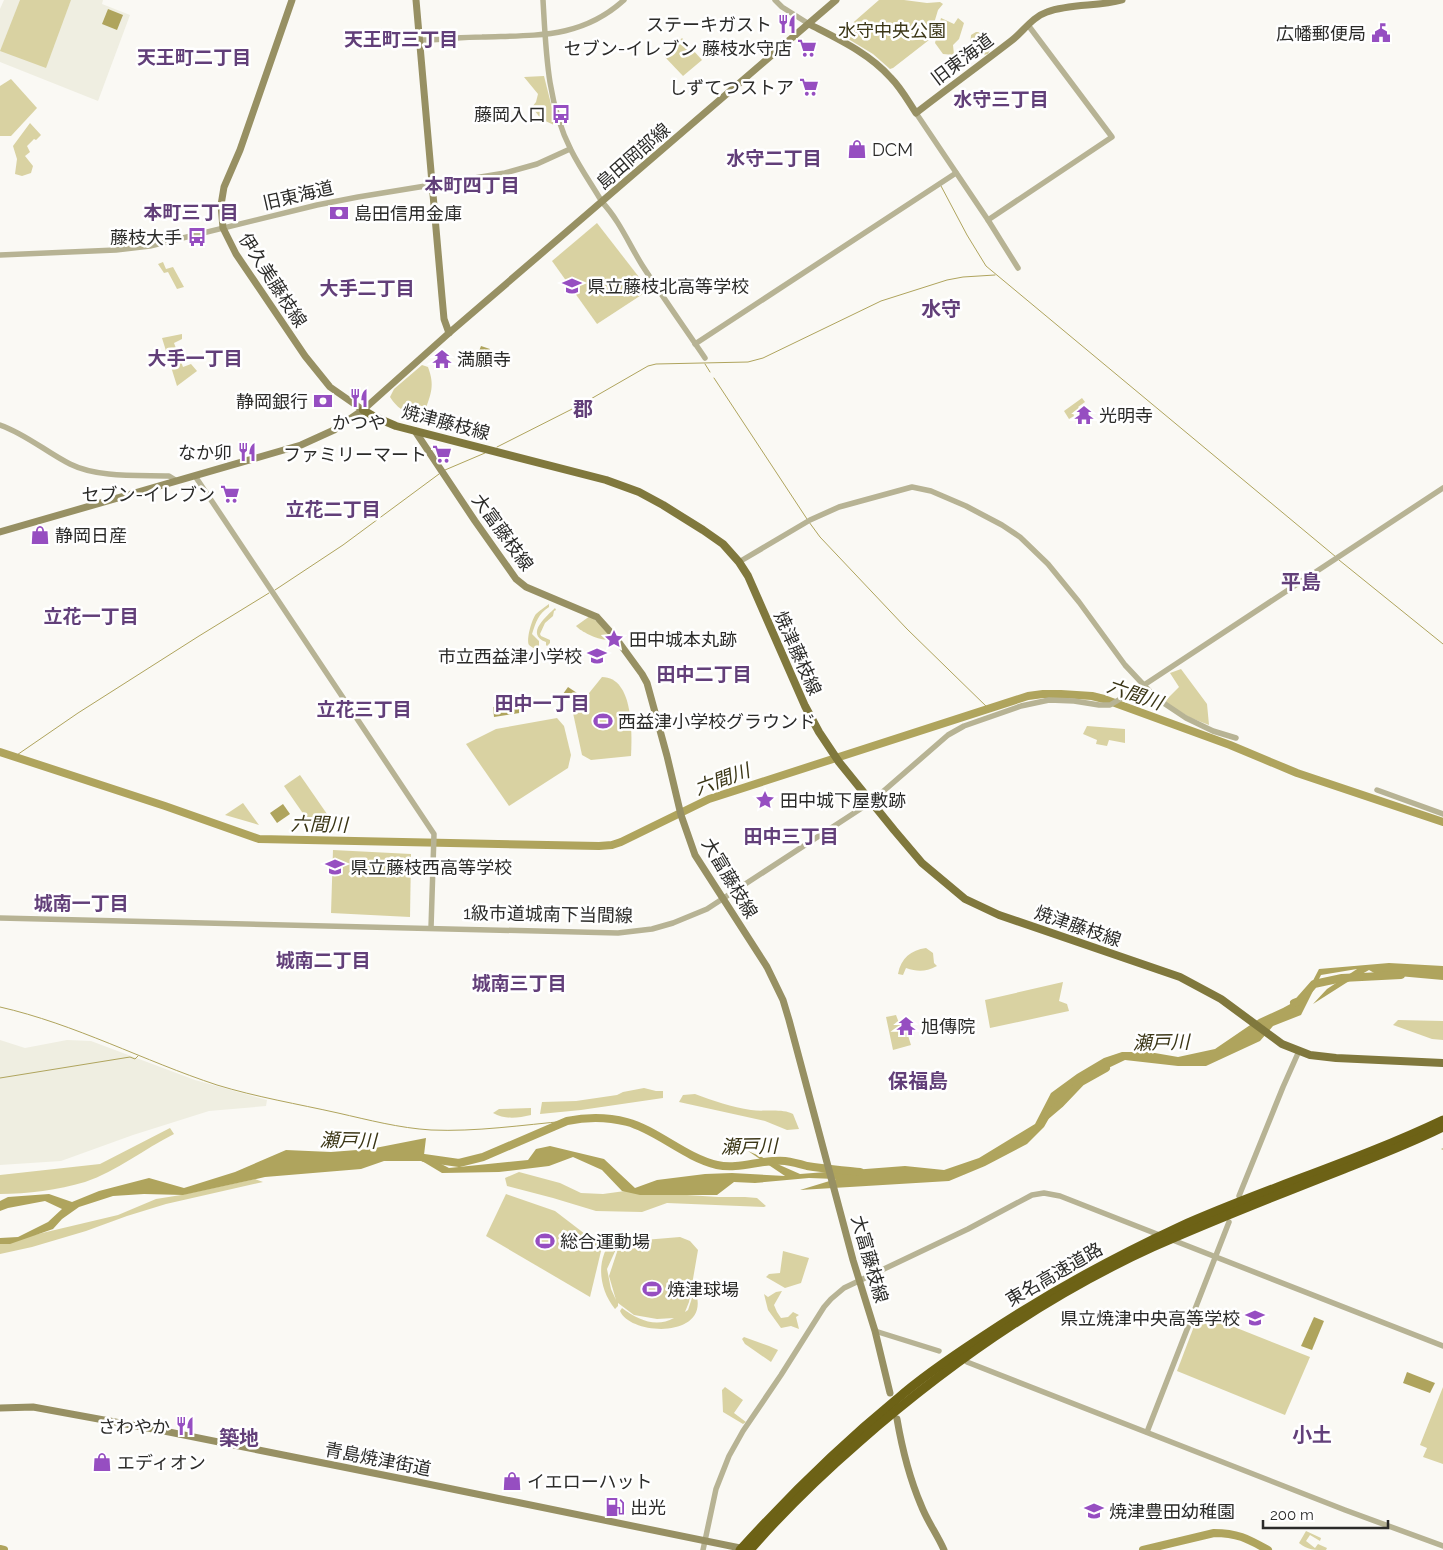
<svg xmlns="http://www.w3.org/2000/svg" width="1443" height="1550" viewBox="0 0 1443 1550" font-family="Raleway,'Noto Sans JP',sans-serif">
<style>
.built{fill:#efeee1}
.green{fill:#d9d2a2;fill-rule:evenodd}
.water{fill:#afa45d}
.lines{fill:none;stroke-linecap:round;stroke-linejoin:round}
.stream{stroke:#afa45d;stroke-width:1}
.river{stroke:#afa45d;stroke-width:8}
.tertiary{stroke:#b7b394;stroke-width:5.5}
.secondary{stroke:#979063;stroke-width:7}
.primary{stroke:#80783d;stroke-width:8}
.motorway{stroke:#6d6216;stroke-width:9}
.labels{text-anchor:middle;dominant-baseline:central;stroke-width:5;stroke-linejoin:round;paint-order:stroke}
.poi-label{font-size:18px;fill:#2b2b29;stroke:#fff;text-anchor:start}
.park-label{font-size:18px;fill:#3c3717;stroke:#fff}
.street-label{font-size:18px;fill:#2b2b29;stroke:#fff}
.neighbourhood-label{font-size:19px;font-weight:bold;fill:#623f79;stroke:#fff}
.water-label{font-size:19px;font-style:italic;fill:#3b3616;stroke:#fff}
.quarter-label{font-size:20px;font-weight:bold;fill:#623f79;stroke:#fff}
</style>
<rect width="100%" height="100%" fill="#faf9f4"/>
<!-- built -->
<g class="built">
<path d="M4,0h99l-1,4 28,11 -32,86 -98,-39v-53z"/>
<path d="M0,1040l25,8 42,-8 24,1 104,39 72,20 -1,6 -57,5 -76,24 -72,26 -61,4z"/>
</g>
<!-- green -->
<g class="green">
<path d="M20,0h51l-25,68 -46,-17z"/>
<path d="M879,0h25l23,3 13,-1 3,2 -5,6 -9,30 -36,28 -3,1 -17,-15 -33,-20z"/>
<path d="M941,18l13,6 4,-6 6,5 -5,16 -6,6 1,10 -11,-1 -8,-11z"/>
<path d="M976,32h2l8,4 4,14 -2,4 -5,1 -4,-3v-3l4,-4 -1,-7 -3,-3 -3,3 -3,11 -3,1 1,-15z"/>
<path d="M682,38l20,22 -19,16 -19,-20z"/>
<path d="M544,76l12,48 -2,1 -13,-6 -9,-12 4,-5 2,-8 -14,-17z"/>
<path d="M11,79l26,29 -26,28h-11v-50z"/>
<path d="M30,123l11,12 -5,5 -2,-1 -7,7 3,6 -5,4 8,10 -2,7 -9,3 -7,-2 2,-15 -4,-13z"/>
<path d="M597,223l52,67 -52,34 -45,-63z"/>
<path d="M163,262l3,7 7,-2 11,20 -7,2 -9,-17 -4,1 -6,-9z"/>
<path d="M182,334v5l-8,4 9,24 8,-3 6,7 -20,15 -15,-48z"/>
<path d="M422,365l6,2c7,19 3,26 -3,44 -18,3 -25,1 -35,-14l4,-8z"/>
<path d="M1082,398l3,4 -7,5 1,1 -6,5 1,3 -5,3 -5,-8z"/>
<path d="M549,604v3c-11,7 -13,15 -17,27l7,7v6l-3,2c-2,-1 -5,-2 -7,-4 -3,-6 3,-26 7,-31 4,-4 9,-7 13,-10z"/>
<path d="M555,608l1,2 -2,1 -1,5 -8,7 -5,11 1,2 9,4v3l-3,3 -1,-1v-3c-22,-8 2,-27 9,-34z"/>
<path d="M590,616l11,9 10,12 -2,2c-7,3 -28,-7 -33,-13z"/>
<path d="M1181,669l26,35 2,21 -18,-7 -27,-16 15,-15 -9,-14z"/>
<path d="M602,677c32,0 30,58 29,79l-40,4 -9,-5 -9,-42z"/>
<path d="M557,718l7,8 7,29 -3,13 -59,38 -43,-62 30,-15z"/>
<path d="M1087,726l38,3v14l-16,-3 -2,6 -11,-2 1,-4 -14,-6z"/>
<path d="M300,775l27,39 -16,11 -27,-39z"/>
<path d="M243,803l16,22 -34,-10z"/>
<path d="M333,850l78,4 -1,63 -79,-4z"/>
<path d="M926,948l7,5 1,10 3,3c-12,6 -19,6 -31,2l-3,7 -5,-1c3,-16 13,-24 28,-26z"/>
<path d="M1063,982l-4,19 8,3 2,7 -79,17 -5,-28z"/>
<path d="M896,1015l3,8h5l7,22 -18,5 -7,-33z"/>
<path d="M1398,1020l45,1v19l-11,-1 -39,-14z"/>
<path d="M644,1088l12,3h7v7l-82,12 -41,4 2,-12 34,-1 41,-6 6,-3z"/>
<path d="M695,1094c18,7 37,13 56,16 13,2 31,-2 42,4l6,15 -12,1 -22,-9 -86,-19 4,-7z"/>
<path d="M531,1108v7c-13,3 -26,5 -38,-2l6,-4z"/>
<path d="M170,1128l4,6c-30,15 -57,37 -89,48 -27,8 -57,12 -85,12v-19l100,-11z"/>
<path d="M519,1172l41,11 21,10 22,1 22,-3 93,6h27l12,1 9,8 -2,1 -97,-4 -25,9 -46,-1 -43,-13 -46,-12 -2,-8z"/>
<path d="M255,1179l8,3 -97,22 -39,12 -41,15 -54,16 -32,7v-11l118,-28 38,-16 25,-4z"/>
<path d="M506,1194l49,17 47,36 -12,50 -104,-61z"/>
<path d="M632,1235l3,3 -3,3 48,-4 10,4 8,9 -9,52 -4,10 3,-2 4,-12 5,-1c9,42 -67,38 -77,14l2,-3c16,12 34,20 52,10l-17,1 -23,-4 -16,-12v3l-3,3c-17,-21 -20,-52 0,-72zM619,1246l-10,30 7,24 -5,-11 -4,-20 10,-22z"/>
<path d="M783,1251l26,7 -8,25 -16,5 -19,-11 3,-3 11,-1z"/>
<path d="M782,1291l-8,14 3,7 4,6 7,-1 5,-5 6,3 -3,2 3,12 -8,-3 -10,2 -13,-18 -4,-16 4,3 8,-5z"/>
<path d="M1199,1313l111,44 -25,58 -108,-44z"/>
<path d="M744,1337l25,9 9,4 -7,12 -26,-18 -3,-5z"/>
<path d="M725,1387l18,13 -9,13 12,9 -3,2 -20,-12 -1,-22z"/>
<path d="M1443,1387v77l-20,-7 4,-9 -7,-3z"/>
<path d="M1306,1531l15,7 -1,3 -10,-6 -4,6 9,7 3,-4 9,4 -1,2c-11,0 -19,0 -27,-7z"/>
</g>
<!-- water -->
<g class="water">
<path d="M108,9l15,6 -6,15 -15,-6z"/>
<path d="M481,346l9,3 -5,15 -10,-3z"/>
<path d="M568,687l12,8 -5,8 -12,-9z"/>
<path d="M525,703l1,9 -32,5 -1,-10z"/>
<path d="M283,804l7,10 -13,9 -7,-10z"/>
<path d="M1389,963l54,3v14l-67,-6 -7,-4 -23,13 -33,21 14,-15 30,-20 -36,6 -20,40 -28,11 -13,15 -54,25h-28l-53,-6 -48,23 -17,16 -16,28 -17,17 -42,22 -36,15 -149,9 36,-11 -27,-1 -54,5 -21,-1 -17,13h-77l-18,-4 -20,-21 -29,-13 -24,9 -50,6 -57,1 -20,-12h-38l-23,8 -96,8 -82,18 -39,-1 -31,2 -34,11 -17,12 -9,10 -43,15h-10v-6l18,-1 30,-15 14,-13 -17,-8 -37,7 -8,3v-10l8,-4 41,-3 23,8 27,-11 50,-13 35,10 51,-16 51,-22 45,2 39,-3 56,-11 -2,17 25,13 79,-8 8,-11 14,-3 54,13 31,29 22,-8 48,-6 27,-1 53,3 -37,-25 52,23 105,-8 39,4 35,-12 56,-34 16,-31 26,-19 27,-16 18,-6h27l29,5 37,-8 44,-30 24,-11 22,-12 14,-27z"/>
<path d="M1314,1317l10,4 -12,29 -11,-4z"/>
<path d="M1407,1372l28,11 -5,10 -27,-10z"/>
</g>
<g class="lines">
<!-- stream -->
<g class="stream">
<path d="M941,186l26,49 19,31 350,291"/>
<path d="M705,364l5,8"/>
<path d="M714,378l93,141"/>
<path d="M497,447l85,-43 66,-38 8,-2 92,-2 15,-4 118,-57 66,-21 16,-3 32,-2"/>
<path d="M445,470l40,-17"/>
<path d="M809,522l11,15 87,92 82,80"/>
<path d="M1339,560l104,84"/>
<path d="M275,590l68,-45 96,-71"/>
<path d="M14,757l64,-44 121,-77 70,-43"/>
<path d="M0,1007c75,17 144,54 217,78 39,12 81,19 121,28 31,7 61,15 93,17 45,2 91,-5 136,-9"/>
<path d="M0,1078l130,-21 5,2 3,-3"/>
<path d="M1442,1149h1"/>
</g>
<!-- river -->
<g class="river">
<path d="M0,752l165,54 94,33 340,7 13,-1 9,-3 88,-43 319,-103 15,-2h18l31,2 12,3 126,46 67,28 146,49"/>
<path d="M1294,1003l5,-2 15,-17 28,-6 59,-3"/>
<path d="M1047,1115l13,-11 21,-22 25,-14"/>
<path d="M424,1158l35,5 24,-6 84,-36c19,-4 41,-4 60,1 30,8 57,35 90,43 22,5 45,-6 68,-4 7,1 15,3 22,5 18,3 36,4 53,6"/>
<path d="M0,1549l4,1"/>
<path d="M1143,1550l71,-17c24,0 34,6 54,17"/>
</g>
<!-- tertiary -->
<g class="tertiary">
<path d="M543,0c3,51 4,103 28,150 9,18 21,35 31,52 17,18 27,42 40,63 20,31 42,62 63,93"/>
<path d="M775,0l7,7 27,17"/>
<path d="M420,40c21,0 41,-3 62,-3 54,-2 99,2 142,-37"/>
<path d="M916,113l72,107 30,48"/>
<path d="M988,220l124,-83 -84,-112"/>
<path d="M0,255l116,-5 34,-4 167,-41 41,-8 147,-24 32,-9 33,-15"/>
<path d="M695,344l261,-171"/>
<path d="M0,425c26,9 46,27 70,39 28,14 69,11 99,12l8,5"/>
<path d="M195,476l239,358 -3,94"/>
<path d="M739,562l71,-42 29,-13 73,-20 19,4 35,15 36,19 18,12 28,27 31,38 46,63 31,33 30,20 27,13 23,7"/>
<path d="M1377,790l66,24"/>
<path d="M0,918l618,15 34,-4 21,-6 34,-14 164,-107 77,-67 16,-9 57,-20 28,-6 25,1 25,4h11l34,-20 299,-197"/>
<path d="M1239,1196l44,-109 16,-36"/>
<path d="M1170,1239l273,107"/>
<path d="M875,1331l64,20"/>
<path d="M967,1362l378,148 98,36"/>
<path d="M1147,1432l82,-210"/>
<path d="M703,1550l13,-61 13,-33 14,-25 38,-56 43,-68 7,-8 13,-11 124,-59 64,-34 12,-2 16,3 102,40"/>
</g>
<!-- secondary -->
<g class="secondary">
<path d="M292,0l-52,150 -16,37 -3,18 2,23 13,26 69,102 25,31 33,23"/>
<path d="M416,0l26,297 2,22 5,14"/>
<path d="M809,24c29,15 60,29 82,54 10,10 17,23 25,35 31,-24 64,-48 95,-72 12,-9 21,-24 36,-29 24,-9 51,-5 75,-12"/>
<path d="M415,431l60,90 41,58 10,8 71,30 18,20 27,37 5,9 20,73 14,59 14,40 72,112 16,33 6,20 64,240 22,71 15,62"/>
<path d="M0,532l301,-87 33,-15 29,-20 86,-77 387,-333"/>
<path d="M0,1408l33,-1 131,24 254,51 327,67"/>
<path d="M897,1419c5,29 12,58 24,86 6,16 16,29 23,45"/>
</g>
<!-- primary -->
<path class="primary" d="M363,410l12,7 21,9 210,54 33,12 24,13 40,25 20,14 16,18 9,14 57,130 14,26 20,30 55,68 28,33 43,36 34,16 181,62 41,22 61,45 28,11 26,3 107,5"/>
<!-- motorway -->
<g class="motorway">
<path d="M740,1550c49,-54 101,-105 157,-151 26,-23 56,-43 85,-62 63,-42 128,-78 197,-110 87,-39 178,-66 264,-107"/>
<path d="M750,1550c33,-38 70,-74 108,-107 89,-78 187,-147 295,-196 63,-28 127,-53 191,-78 33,-13 67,-26 99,-42"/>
</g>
</g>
<!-- icons -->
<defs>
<g id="restaurant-bare" transform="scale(1.5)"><path d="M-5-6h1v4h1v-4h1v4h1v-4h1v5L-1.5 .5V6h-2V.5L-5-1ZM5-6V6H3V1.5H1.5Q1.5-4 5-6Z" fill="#964ec1" stroke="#fff" stroke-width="2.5" paint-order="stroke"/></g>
<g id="civic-bare" transform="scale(1.5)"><path d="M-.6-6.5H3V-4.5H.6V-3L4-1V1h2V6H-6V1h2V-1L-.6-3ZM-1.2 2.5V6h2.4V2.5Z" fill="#964ec1" stroke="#fff" stroke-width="2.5" paint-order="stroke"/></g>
<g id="supermarket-bare" transform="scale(1.5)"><path d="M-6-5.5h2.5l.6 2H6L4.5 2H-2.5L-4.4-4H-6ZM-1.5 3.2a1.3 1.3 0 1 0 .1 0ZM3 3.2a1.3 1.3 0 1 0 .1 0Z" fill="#964ec1" stroke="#fff" stroke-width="2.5" paint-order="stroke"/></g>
<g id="bus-bare" transform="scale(1.5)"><path d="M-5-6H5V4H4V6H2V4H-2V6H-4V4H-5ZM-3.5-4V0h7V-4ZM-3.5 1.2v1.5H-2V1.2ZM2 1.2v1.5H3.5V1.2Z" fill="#964ec1" stroke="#fff" stroke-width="2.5" paint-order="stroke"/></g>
<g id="shop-bare" transform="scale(1.5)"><path d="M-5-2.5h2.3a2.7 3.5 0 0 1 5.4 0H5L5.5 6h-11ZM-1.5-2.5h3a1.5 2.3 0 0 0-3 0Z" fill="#964ec1" stroke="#fff" stroke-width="2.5" paint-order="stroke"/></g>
<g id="bank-bare" transform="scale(1.5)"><path d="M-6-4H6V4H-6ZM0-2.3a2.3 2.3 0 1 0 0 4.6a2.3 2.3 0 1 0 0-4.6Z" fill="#964ec1" stroke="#fff" stroke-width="2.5" paint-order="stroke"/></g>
<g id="school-bare" transform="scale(1.5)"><path d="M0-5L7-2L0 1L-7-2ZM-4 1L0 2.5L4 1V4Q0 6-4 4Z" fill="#964ec1" stroke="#fff" stroke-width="2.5" paint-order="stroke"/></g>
<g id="temple-bare" transform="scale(1.5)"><path d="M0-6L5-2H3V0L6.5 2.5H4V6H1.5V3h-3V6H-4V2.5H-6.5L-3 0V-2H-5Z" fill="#964ec1" stroke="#fff" stroke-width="2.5" paint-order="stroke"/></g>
<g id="sight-bare" transform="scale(1.5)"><path d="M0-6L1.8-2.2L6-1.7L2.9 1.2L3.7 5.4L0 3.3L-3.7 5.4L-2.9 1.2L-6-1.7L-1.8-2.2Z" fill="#964ec1" stroke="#fff" stroke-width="2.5" paint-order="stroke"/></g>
<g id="stadium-bare" transform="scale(1.5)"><path d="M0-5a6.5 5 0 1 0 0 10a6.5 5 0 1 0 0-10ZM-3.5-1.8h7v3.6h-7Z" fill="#964ec1" stroke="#fff" stroke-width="2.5" paint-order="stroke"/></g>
<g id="fuel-bare" transform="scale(1.5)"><path d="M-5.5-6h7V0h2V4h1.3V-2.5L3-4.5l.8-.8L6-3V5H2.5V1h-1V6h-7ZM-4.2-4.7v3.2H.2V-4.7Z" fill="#964ec1" stroke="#fff" stroke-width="2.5" paint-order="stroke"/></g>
</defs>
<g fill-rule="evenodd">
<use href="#restaurant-bare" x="787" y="24"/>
<use href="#civic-bare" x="1381" y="33"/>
<use href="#supermarket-bare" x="807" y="48"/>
<use href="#supermarket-bare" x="809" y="87"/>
<use href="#bus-bare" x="561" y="114"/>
<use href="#shop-bare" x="857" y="149"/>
<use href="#bank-bare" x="339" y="213"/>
<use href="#bus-bare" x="197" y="237"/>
<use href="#school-bare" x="572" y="286"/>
<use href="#temple-bare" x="442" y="359"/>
<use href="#restaurant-bare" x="359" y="398"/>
<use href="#bank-bare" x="323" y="401"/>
<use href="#temple-bare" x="1084" y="415"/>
<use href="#restaurant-bare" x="247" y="452"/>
<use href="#supermarket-bare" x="442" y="454"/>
<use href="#supermarket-bare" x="230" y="494"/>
<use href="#shop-bare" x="40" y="535"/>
<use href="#sight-bare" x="614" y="639"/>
<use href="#school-bare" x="597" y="656"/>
<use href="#stadium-bare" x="603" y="721"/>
<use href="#sight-bare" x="765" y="800"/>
<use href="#school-bare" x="335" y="867"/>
<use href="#temple-bare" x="906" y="1026"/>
<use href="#stadium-bare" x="545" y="1241"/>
<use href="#stadium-bare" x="652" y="1289"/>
<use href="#school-bare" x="1255" y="1318"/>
<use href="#restaurant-bare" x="185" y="1426"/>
<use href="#shop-bare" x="102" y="1462"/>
<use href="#shop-bare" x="512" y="1481"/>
<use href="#fuel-bare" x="615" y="1507"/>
<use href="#school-bare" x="1094" y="1511"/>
</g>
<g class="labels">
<!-- poi labels -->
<g class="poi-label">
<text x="772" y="24" text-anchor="end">ステーキガスト</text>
<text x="1366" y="33" text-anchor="end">広幡郵便局</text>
<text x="792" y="48" text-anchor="end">セブン-イレブン 藤枝水守店</text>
<text x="794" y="87" text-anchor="end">しずてつストア</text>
<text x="546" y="114" text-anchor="end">藤岡入口</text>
<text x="872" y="149">DCM</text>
<text x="354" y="213">島田信用金庫</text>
<text x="182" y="237" text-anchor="end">藤枝大手</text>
<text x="587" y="286">県立藤枝北高等学校</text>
<text x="457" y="359">満願寺</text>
<text x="308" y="401" text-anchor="end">静岡銀行</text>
<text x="1099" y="415">光明寺</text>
<text x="359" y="422" text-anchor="middle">かつや</text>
<text x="232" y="452" text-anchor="end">なか卯</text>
<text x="427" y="454" text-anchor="end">ファミリーマート</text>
<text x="215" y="494" text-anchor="end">セブン-イレブン</text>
<text x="55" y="535">静岡日産</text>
<text x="629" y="639">田中城本丸跡</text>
<text x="582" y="656" text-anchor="end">市立西益津小学校</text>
<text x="618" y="721">西益津小学校グラウンド</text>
<text x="780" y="800">田中城下屋敷跡</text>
<text x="350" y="867">県立藤枝西高等学校</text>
<text x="921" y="1026">旭傳院</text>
<text x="560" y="1241">総合運動場</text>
<text x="667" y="1289">焼津球場</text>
<text x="1240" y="1318" text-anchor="end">県立焼津中央高等学校</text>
<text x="170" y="1426" text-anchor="end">さわやか</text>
<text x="117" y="1462">エディオン</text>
<text x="527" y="1481">イエローハット</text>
<text x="630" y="1507">出光</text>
<text x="1109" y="1511">焼津豊田幼稚園</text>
</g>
<!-- park labels -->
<g class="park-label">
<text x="892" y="30">水守中央公園</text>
</g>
<!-- street labels -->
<g class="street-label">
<text transform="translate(962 59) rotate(-37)">旧東海道</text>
<text transform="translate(633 156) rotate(-41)">島田岡部線</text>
<text transform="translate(298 195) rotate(-13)">旧東海道</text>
<text transform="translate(273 280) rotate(57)">伊久美藤枝線</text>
<text transform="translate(446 422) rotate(15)">焼津藤枝線</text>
<text transform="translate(503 532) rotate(54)">大富藤枝線</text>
<text transform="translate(798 653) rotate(66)">焼津藤枝線</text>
<text transform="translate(730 878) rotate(59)">大富藤枝線</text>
<text transform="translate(548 914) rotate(1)">1級市道城南下当間線</text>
<text transform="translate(1078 926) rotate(19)">焼津藤枝線</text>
<text transform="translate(870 1259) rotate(74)">大富藤枝線</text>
<text transform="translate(1054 1274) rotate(-30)">東名高速道路</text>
<text transform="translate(378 1459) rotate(11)">青島焼津街道</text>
</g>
<!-- neighbourhood labels -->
<g class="neighbourhood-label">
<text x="401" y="39">天王町三丁目</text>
<text x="194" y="57">天王町二丁目</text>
<text x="1001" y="99">水守三丁目</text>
<text x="774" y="158">水守二丁目</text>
<text x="472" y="185">本町四丁目</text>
<text x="191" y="212">本町三丁目</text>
<text x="367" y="288">大手二丁目</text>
<text x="195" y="358">大手一丁目</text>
<text x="333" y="509">立花二丁目</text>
<text x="91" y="616">立花一丁目</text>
<text x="704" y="674">田中二丁目</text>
<text x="542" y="703">田中一丁目</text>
<text x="364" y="709">立花三丁目</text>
<text x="791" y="836">田中三丁目</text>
<text x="81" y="903">城南一丁目</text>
<text x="323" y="960">城南二丁目</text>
<text x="519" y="983">城南三丁目</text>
</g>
<!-- water labels -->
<g class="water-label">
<text transform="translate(1135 694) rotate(19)">六間川</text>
<text transform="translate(722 779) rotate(-20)">六間川</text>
<text transform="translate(319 824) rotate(1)">六間川</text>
<text transform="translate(1161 1042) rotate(-1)">瀬戸川</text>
<text transform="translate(348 1140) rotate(1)">瀬戸川</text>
<text transform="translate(749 1146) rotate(-1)">瀬戸川</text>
</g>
<!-- quarter labels -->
<g class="quarter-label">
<text x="941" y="309">水守</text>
<text x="583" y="409">郡</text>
<text x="1301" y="582">平島</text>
<text x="918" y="1081">保福島</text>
<text x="1312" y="1435">小土</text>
<text x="239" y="1438">築地</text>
</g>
</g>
<!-- scale -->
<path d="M1263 1520v8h125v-8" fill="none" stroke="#2b2b29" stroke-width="2.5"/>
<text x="1270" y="1520" font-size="15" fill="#2b2b29" stroke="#ffffff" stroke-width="4" paint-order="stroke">200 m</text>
</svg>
